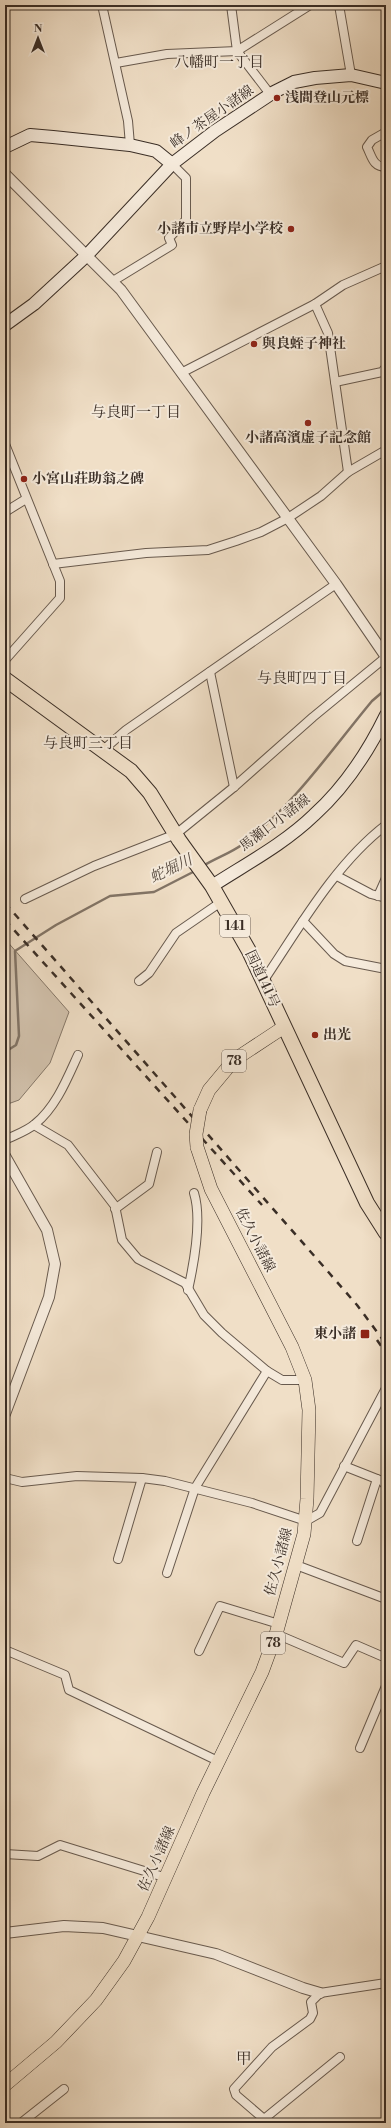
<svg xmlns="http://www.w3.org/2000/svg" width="391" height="2128" viewBox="0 0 391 2128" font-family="'Libre Bodoni','Noto Serif JP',serif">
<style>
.green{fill:#d1c1ac;stroke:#867869}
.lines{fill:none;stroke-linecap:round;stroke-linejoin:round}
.stream{stroke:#827466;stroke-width:2.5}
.minor-casing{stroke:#685a4e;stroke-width:10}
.tertiary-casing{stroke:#685a4e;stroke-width:12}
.secondary-casing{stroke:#3a2e26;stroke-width:14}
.primary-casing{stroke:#3a2e26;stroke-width:14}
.trunk-casing{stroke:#3a2e26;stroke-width:16}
.minor{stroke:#f5eadb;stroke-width:8}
.tertiary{stroke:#f5eadb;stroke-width:10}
.secondary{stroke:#f5eadb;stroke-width:12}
.primary{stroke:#f0dfc7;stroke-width:13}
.trunk{stroke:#f0dfc7;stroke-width:14}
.rail{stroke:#3a2e26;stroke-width:2.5;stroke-dasharray:7 7;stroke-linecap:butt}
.primary-bridge-casing{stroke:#3a2e26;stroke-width:14;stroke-linecap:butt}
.primary-bridge{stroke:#f0dfc7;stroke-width:13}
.poi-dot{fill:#8f2418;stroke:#f5eadb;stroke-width:1.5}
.labels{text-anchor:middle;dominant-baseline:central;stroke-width:4;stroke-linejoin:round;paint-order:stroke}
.shield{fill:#f5eadb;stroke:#72665c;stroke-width:1}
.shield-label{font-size:13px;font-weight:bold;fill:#3a2e26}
.poi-label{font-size:14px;font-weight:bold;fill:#3a2e26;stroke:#f5eadb;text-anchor:start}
.street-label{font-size:14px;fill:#3a2e26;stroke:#f5eadb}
.neighbourhood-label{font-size:15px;fill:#3a2e26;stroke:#f5eadb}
.water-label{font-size:15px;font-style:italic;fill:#584b40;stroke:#f5eadb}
.quarter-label{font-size:16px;fill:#3a2e26;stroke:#f5eadb}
</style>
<rect width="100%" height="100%" fill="#f0dfc7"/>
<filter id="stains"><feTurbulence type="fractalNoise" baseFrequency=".005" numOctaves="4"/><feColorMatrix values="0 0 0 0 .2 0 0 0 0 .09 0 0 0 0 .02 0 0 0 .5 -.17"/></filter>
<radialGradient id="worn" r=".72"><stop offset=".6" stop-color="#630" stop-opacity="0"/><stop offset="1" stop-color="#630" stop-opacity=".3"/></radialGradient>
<!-- green -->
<path class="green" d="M5,939l64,73 -19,51 -31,37 -14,5z"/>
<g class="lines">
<!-- stream -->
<g class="stream">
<path d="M203,866c13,-8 28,-13 40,-22 51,-39 89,-95 129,-143l14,-12"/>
<path d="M5,1052l11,-7 3,-9 -4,-85 41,-26 54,-29 44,-4 41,-21"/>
</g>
<!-- minor casing -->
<g class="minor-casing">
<g id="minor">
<path d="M102,5l26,116 2,24"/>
<path d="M231,5l6,46 33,43"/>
<path d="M339,5l12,70"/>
<path d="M116,63l51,-9 70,-3 73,-46"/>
<path d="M386,132l-14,8 -5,7c5,10 6,20 19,20"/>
<path d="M113,281l59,-36 -3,-7 17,-18v-42l-14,-14"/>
<path d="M315,304l13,29 20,139"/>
<path d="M181,373l134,-69 28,-19 43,-19"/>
<path d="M335,382l47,-10 4,-5"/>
<path d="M5,444l55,137v17l-55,62"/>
<path d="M5,512l21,-13"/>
<path d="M53,564l93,-11 62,-3 28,-9 25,-9 27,-14 33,-22 27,-24 38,-22"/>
<path d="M210,672l24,115"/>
<path d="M102,751l24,-21 210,-146"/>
<path d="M337,876l34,18 15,4"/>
<path d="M378,896l8,-18"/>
<path d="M25,899l69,-33 82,-32 58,-47 79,-70 73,-60"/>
<path d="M303,921l31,33 11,7 41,8"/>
<path d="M264,980c35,-52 71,-116 122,-155"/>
<path d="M139,981l10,-8 27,-40 45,-31"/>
<path d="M34,1125l34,20 47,61 7,34 16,19 47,24 19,32 18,18 45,38 15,9h23"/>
<path d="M5,1140c10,-5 22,-9 30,-16 21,-17 32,-45 43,-69"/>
<path d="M115,1209l34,-25 8,-32"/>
<path d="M188,1290c6,-27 14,-71 6,-97"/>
<path d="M344,1466l38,15 4,5"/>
<path d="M5,1478l17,4 55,-6 65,2 23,3 87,22 54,18 14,-8 65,-123"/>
<path d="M357,1541l20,-62"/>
<path d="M118,1559l24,-81"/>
<path d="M296,1565l90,34"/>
<path d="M167,1573l28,-85 72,-117"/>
<path d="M276,1634l68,29 12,-18 30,13"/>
<path d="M5,1650l60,25 4,15 149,71"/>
<path d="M199,1651l21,-45 59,18"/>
<path d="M360,1748l26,-62"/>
<path d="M5,1854l33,2 22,-11 107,33"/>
<path d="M340,2057l-76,62 -28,-24 -2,-6 38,-42 38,-28 3,-6 -2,-11 9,-9 66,-10"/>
<path d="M21,2123l43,-34"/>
</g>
</g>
<!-- tertiary casing -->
<g class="tertiary-casing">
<g id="tertiary">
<path d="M5,174l116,116 215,294 50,73"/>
<path d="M5,1156l42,74 8,34 -6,33 -44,117"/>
<path d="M5,1933l59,-7 39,2 113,26 87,34 17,5"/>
</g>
</g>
<!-- secondary casing -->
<g class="secondary-casing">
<g id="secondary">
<path d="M5,147l25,-12 23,2 77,8 26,6 16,13"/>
<path d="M5,325l29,-21 53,-49 85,-91 43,-33 59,-39 20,-10 21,-4 36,-3 35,8"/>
<path d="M212,886c34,-22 72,-42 102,-71 31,-28 54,-63 72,-100"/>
</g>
</g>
<!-- primary casing -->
<g class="primary-casing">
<g id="primary">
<path d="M200,1110l9,-20 25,-30 50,-33"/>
<path d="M5,2085l51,-43 40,-42 28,-39 24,-44 55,-124 59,-121 14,-38 28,-100 3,-35 2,-89 -4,-30 -13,-33 -81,-158 -14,-42"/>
</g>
</g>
<!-- trunk casing -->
<g class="trunk-casing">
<path id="trunk" d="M5,679l126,92 19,22 29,47 33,46 37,65 118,252 19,30"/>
</g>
<!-- minor -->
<use href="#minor" class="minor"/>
<!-- tertiary -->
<use href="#tertiary" class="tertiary"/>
<!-- secondary -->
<use href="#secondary" class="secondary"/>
<!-- primary -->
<use href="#primary" class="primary"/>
<!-- trunk -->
<use href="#trunk" class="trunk"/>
<!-- rail -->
<g class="rail">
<path d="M5,903l319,364 33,38 29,39"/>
<path d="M5,920l257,285"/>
<path d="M377,1340l9,13"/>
</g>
<!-- primary-bridge casing -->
<g class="primary-bridge-casing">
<path id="primary-bridge" d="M197,1147l-1,-13 4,-24"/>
</g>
<!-- primary-bridge -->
<use href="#primary-bridge" class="primary-bridge"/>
</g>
<!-- markers -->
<g class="poi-dot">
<circle cx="277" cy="98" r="4"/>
<circle cx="291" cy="229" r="4"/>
<circle cx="254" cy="344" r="4"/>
<circle cx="308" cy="423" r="4"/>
<circle cx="24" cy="479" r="4"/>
<circle cx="315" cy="1035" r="4"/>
<rect x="360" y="1329" width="10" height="10" rx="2"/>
</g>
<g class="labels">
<!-- shield labels -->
<g class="shield">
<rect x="220" y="915" width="30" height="22" rx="3"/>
<rect x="222" y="1050" width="24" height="22" rx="3"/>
<rect x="261" y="1632" width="24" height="22" rx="3"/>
</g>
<g class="shield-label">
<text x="235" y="926">141</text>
<text x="234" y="1061">78</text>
<text x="273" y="1643">78</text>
</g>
<!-- poi labels -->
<g class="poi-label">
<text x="285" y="98">浅間登山元標</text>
<text x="283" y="229" text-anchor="end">小諸市立野岸小学校</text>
<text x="262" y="344">與良蛭子神社</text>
<text x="308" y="438" text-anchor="middle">小諸高濱虚子記念館</text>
<text x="32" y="479">小宮山荘助翁之碑</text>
<text x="323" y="1035">出光</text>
<text x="356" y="1334" text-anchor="end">東小諸</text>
</g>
<!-- street labels -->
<g class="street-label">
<text transform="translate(212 117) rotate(-35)">峰ノ茶屋小諸線</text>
<text transform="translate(275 823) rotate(-37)">馬瀬口小諸線</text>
<text transform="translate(262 979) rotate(65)">国道141号</text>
<text transform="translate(255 1240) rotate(63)">佐久小諸線</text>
<text transform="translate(279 1562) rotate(-75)">佐久小諸線</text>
<text transform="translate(157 1859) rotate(-66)">佐久小諸線</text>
</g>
<!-- neighbourhood labels -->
<g class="neighbourhood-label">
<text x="219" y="62">八幡町一丁目</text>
<text x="136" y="412">与良町一丁目</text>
<text x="302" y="678">与良町四丁目</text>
<text x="88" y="743">与良町三丁目</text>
</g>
<!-- water labels -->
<g class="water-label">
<text transform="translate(171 869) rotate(-26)">蛇堀川</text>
</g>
<!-- quarter labels -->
<g class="quarter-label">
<text x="244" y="2059">甲</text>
</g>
</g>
<!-- margin -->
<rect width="391" height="2128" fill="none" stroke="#f0dfc7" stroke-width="20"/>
<rect x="6" y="6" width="379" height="2116" fill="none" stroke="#3a2e26" stroke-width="2"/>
<rect x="10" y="10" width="371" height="2108" fill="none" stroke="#3a2e26"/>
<!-- north arrow -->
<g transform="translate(38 38)" stroke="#f5eadb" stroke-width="3" paint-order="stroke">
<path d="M0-3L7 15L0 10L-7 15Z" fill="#3a2e26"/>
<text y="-6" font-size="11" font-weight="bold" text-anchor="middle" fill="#3a2e26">N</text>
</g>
<rect width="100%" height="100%" filter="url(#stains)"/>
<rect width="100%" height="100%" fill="url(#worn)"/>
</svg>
